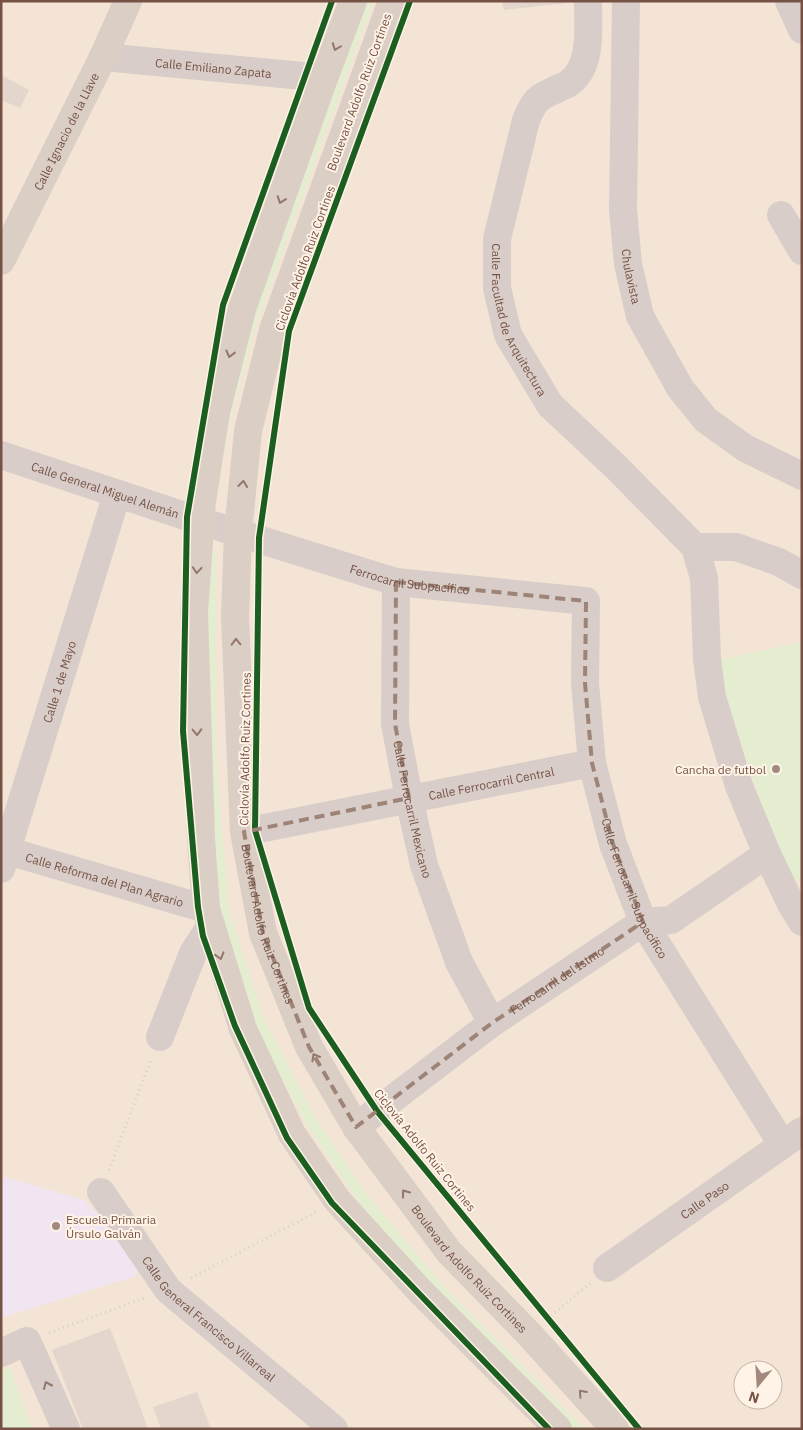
<svg xmlns="http://www.w3.org/2000/svg" width="803" height="1430" viewBox="0 0 803 1430" font-family="'IBM Plex Sans',sans-serif">
<style>
.residential{fill:#f3e4d5;fill-rule:evenodd}
.education{fill:#f1e5f1}
.green{fill:#e4edcf}
.building{fill:#e4d6cd}
.lines{fill:none;stroke-linecap:round;stroke-linejoin:round}
.path{stroke:#dacfca;stroke-width:3;stroke-dasharray:1 4;stroke-linecap:butt}
.minor{stroke:#d8cdc8;stroke-width:28}
.major{stroke:#dacec5;stroke-width:28}
.cycleway-casing{stroke:#fff3e7;stroke-width:9}
.cycleway{stroke:#1b5e20;stroke-width:6}
.oneway{stroke:#94776b}
.oneway2{stroke:#93776c}
.marked{fill:none;stroke:#9e8477;stroke-width:4;stroke-dasharray:10 6;stroke-linejoin:round}
.poi-dot{fill:#a3897d;stroke:#fff3e7;stroke-width:2}
.labels{text-anchor:middle;dominant-baseline:central;stroke-width:4;stroke-linejoin:round;paint-order:stroke}
.street-label{font-size:12px;fill:#765245;stroke:#fff3e7}
.poi-label{font-size:12px;fill:#765245;stroke:#fff3e7;text-anchor:end}
</style>
<rect width="100%" height="100%" fill="#f7efe6"/>
<!-- residential -->
<path class="residential" d="M1,1h801v1428h-801zM743,1370h30v30h-30z"/>
<!-- education -->
<path class="education" d="M1,1176l83,24 53,52 -1,24 -135,42z"/>
<!-- green -->
<g class="green">
<path d="M352,1h22l-119,327 -24,89 -15,87 -15,-1 12,-87z"/>
<path d="M203,552l13,1v203l13,155 35,107 52,101 53,78 79,94 137,138h-20l-127,-131 -77,-93 -53,-78 -56,-104 -34,-109 -12,-155z"/>
<path d="M802,642v235l-15,7 -73,-223z"/>
<path d="M10,1367l22,62h-31v-58z"/>
</g>
<!-- building -->
<g class="building">
<path d="M502,1h66v2l-64,7z"/>
<path d="M1,75l28,15 -9,18 -19,-8z"/>
<path d="M110,1328l29,76 9,25h-65l-31,-79z"/>
<path d="M197,1392l14,37h-50l-8,-22z"/>
</g>
<g class="lines">
<!-- path -->
<g class="path">
<path d="M109,1170l42,-111"/>
<path d="M191,1278l125,-66"/>
<path d="M547,1319l43,-36"/>
<path d="M49,1333l95,-35"/>
</g>
<!-- minor -->
<g class="minor">
<path id="s1" d="M588,1c0,27 5,66 -20,83 -3,2 -8,3 -11,5 -20,9 -22,10 -31,31l-29,119v49l11,47 42,70 66,62 79,80 9,31 3,81 5,38 27,89 28,68 24,50 11,18"/>
<path id="s2" d="M626,1l-3,209 5,54 12,52 40,72 26,32 39,28 57,28"/>
<path d="M789,1l13,29"/>
<path id="s3" d="M103,57l221,21"/>
<path d="M781,215l21,36"/>
<path id="s4" d="M1,455l199,66 196,61 190,19 -1,82 7,80 21,81 30,78 139,222"/>
<path d="M695,547h41l43,15 23,13"/>
<path id="s5" d="M396,582l-1,142 14,74 15,67 35,97 33,61"/>
<path id="s6" d="M244,832l348,-69"/>
<path id="s7" d="M1,849l205,60"/>
<path id="s8" d="M1,869l116,-375"/>
<path d="M160,1037l33,-84 18,-28"/>
<path id="s9" d="M356,1127l136,-104 151,-101 28,-2 96,-66"/>
<path id="s10" d="M101,1192l67,98 166,139"/>
<path id="s11" d="M607,1268l195,-137"/>
<path d="M1,1353l26,-12 39,88"/>
</g>
<!-- major -->
<g class="major">
<path d="M353,1l-29,77 -82,231 -26,103 -14,89 -8,111 7,227 5,70 37,120 49,105 45,66 82,90 139,139"/>
<path id="s12" d="M392,1l-119,329 -25,101 -10,101 -3,85 9,215 19,101 46,114 47,80 93,125 80,82 86,95"/>
<path id="s13" d="M1,261l102,-204 25,-56"/>
</g>
<!-- cycleway casing -->
<g class="cycleway-casing">
<g id="cycleway">
<path d="M332,1l-109,304 -36,212 -4,214 15,176 5,29 32,90 52,112 45,65 217,226"/>
<path d="M410,1l-121,330 -30,207 -4,292 54,178 68,103 262,318"/>
</g>
</g>
<!-- cycleway -->
<use href="#cycleway" class="cycleway"/>
</g>
<!-- one-way arrows -->
<defs><path id="oneway-chevron" d="M-2-3.5L2.5 0L-2 3.5" fill="none" stroke-width="1.6" stroke-linecap="round" stroke-linejoin="round" transform="scale(1.25)"/></defs>
<g class="oneway">
<use href="#oneway-chevron" transform="translate(336 47) rotate(111)"/>
<use href="#oneway-chevron" transform="translate(281 200) rotate(110)"/>
<use href="#oneway-chevron" transform="translate(230 354) rotate(104)"/>
<use href="#oneway-chevron" transform="translate(243 484) rotate(-84)"/>
<use href="#oneway-chevron" transform="translate(197 570) rotate(94)"/>
<use href="#oneway-chevron" transform="translate(236 642) rotate(-92)"/>
<use href="#oneway-chevron" transform="translate(197 732) rotate(88)"/>
<use href="#oneway-chevron" transform="translate(220 956) rotate(73)"/>
<use href="#oneway-chevron" transform="translate(315 1057) rotate(-120)"/>
<use href="#oneway-chevron" transform="translate(405 1193) rotate(-126)"/>
<use href="#oneway-chevron" transform="translate(582 1393) rotate(-132)"/>
</g>
<use class="oneway2" href="#oneway-chevron" transform="translate(47 1385) rotate(-114)"/>
<!-- marked area -->
<path class="marked" d="M396,582l190,19 -1,82 7,80 21,81 30,78 -151,101 -136,104 -47,-80 -46,-114 -19,-101 165,-34 -14,-74z"/>
<!-- markers -->
<g class="poi-dot">
<circle cx="776" cy="769" r="5"/>
<circle cx="56" cy="1226" r="5"/>
</g>
<g class="labels">
<!-- street labels -->
<g class="street-label">
<text stroke="none"><textPath href="#s3" startOffset="111">Calle Emiliano Zapata</textPath></text>
<text transform="translate(359 92) rotate(-70)">Boulevard Adolfo Ruiz Cortines</text>
<text stroke="none"><textPath href="#s13" startOffset="145">Calle Ignacio de la Llave</textPath></text>
<text transform="translate(305 258) rotate(-70)">Ciclovía Adolfo Ruiz Cortines</text>
<text stroke="none"><textPath href="#s2" startOffset="276">Chulavista</textPath></text>
<text stroke="none"><textPath href="#s1" startOffset="355">Calle Facultad de Arquitectura</textPath></text>
<text stroke="none"><textPath href="#s4" startOffset="110">Calle General Miguel Alemán</textPath></text>
<text stroke="none"><textPath href="#s4" startOffset="428">Ferrocarril Subpacífico</textPath></text>
<text stroke="none"><textPath href="#s8" startOffset="196">Calle 1 de Mayo</textPath></text>
<text transform="translate(245 749) rotate(-89)">Ciclovía Adolfo Ruiz Cortines</text>
<text stroke="none"><textPath href="#s6" startOffset="252">Calle Ferrocarril Central</textPath></text>
<text stroke="none"><textPath href="#s5" startOffset="229">Calle Ferrocarril Mexicano</textPath></text>
<text stroke="none"><textPath href="#s7" startOffset="108">Calle Reforma del Plan Agrario</textPath></text>
<text stroke="none"><textPath href="#s4" startOffset="901">Calle Ferrocarril Subpacífico</textPath></text>
<text stroke="none"><textPath href="#s12" startOffset="951">Boulevard Adolfo Ruiz Cortines</textPath></text>
<text stroke="none"><textPath href="#s9" startOffset="249">Ferrocarril del Istmo</textPath></text>
<text transform="translate(425 1150) rotate(51)">Ciclovía Adolfo Ruiz Cortines</text>
<text stroke="none"><textPath href="#s11" startOffset="119">Calle Paso</textPath></text>
<text stroke="none"><textPath href="#s12" startOffset="1356">Boulevard Adolfo Ruiz Cortines</textPath></text>
<text stroke="none"><textPath href="#s10" startOffset="168">Calle General Francisco Villarreal</textPath></text>
</g>
<!-- poi labels -->
<g class="poi-label">
<text x="766" y="769">Cancha de futbol</text>
<text x="66" y="1219" text-anchor="start">Escuela Primaria<tspan x="66" dy="14">Úrsulo Galván</tspan></text>
</g>
</g>
<!-- border -->
<rect width="803" height="1430" fill="none" stroke="#765245" stroke-width="5"/>
<!-- north arrow -->
<g transform="translate(758 1385) rotate(198)"><circle r="24" fill="#fff3e7" stroke="#c8b3a6"/>
<path d="M0-4L9 19L0 12L-9 19Z" fill="#a3897d"/>
<text y="-8" font-size="14" font-weight="bold" text-anchor="middle" fill="#765245">N</text>
</g>
</svg>
